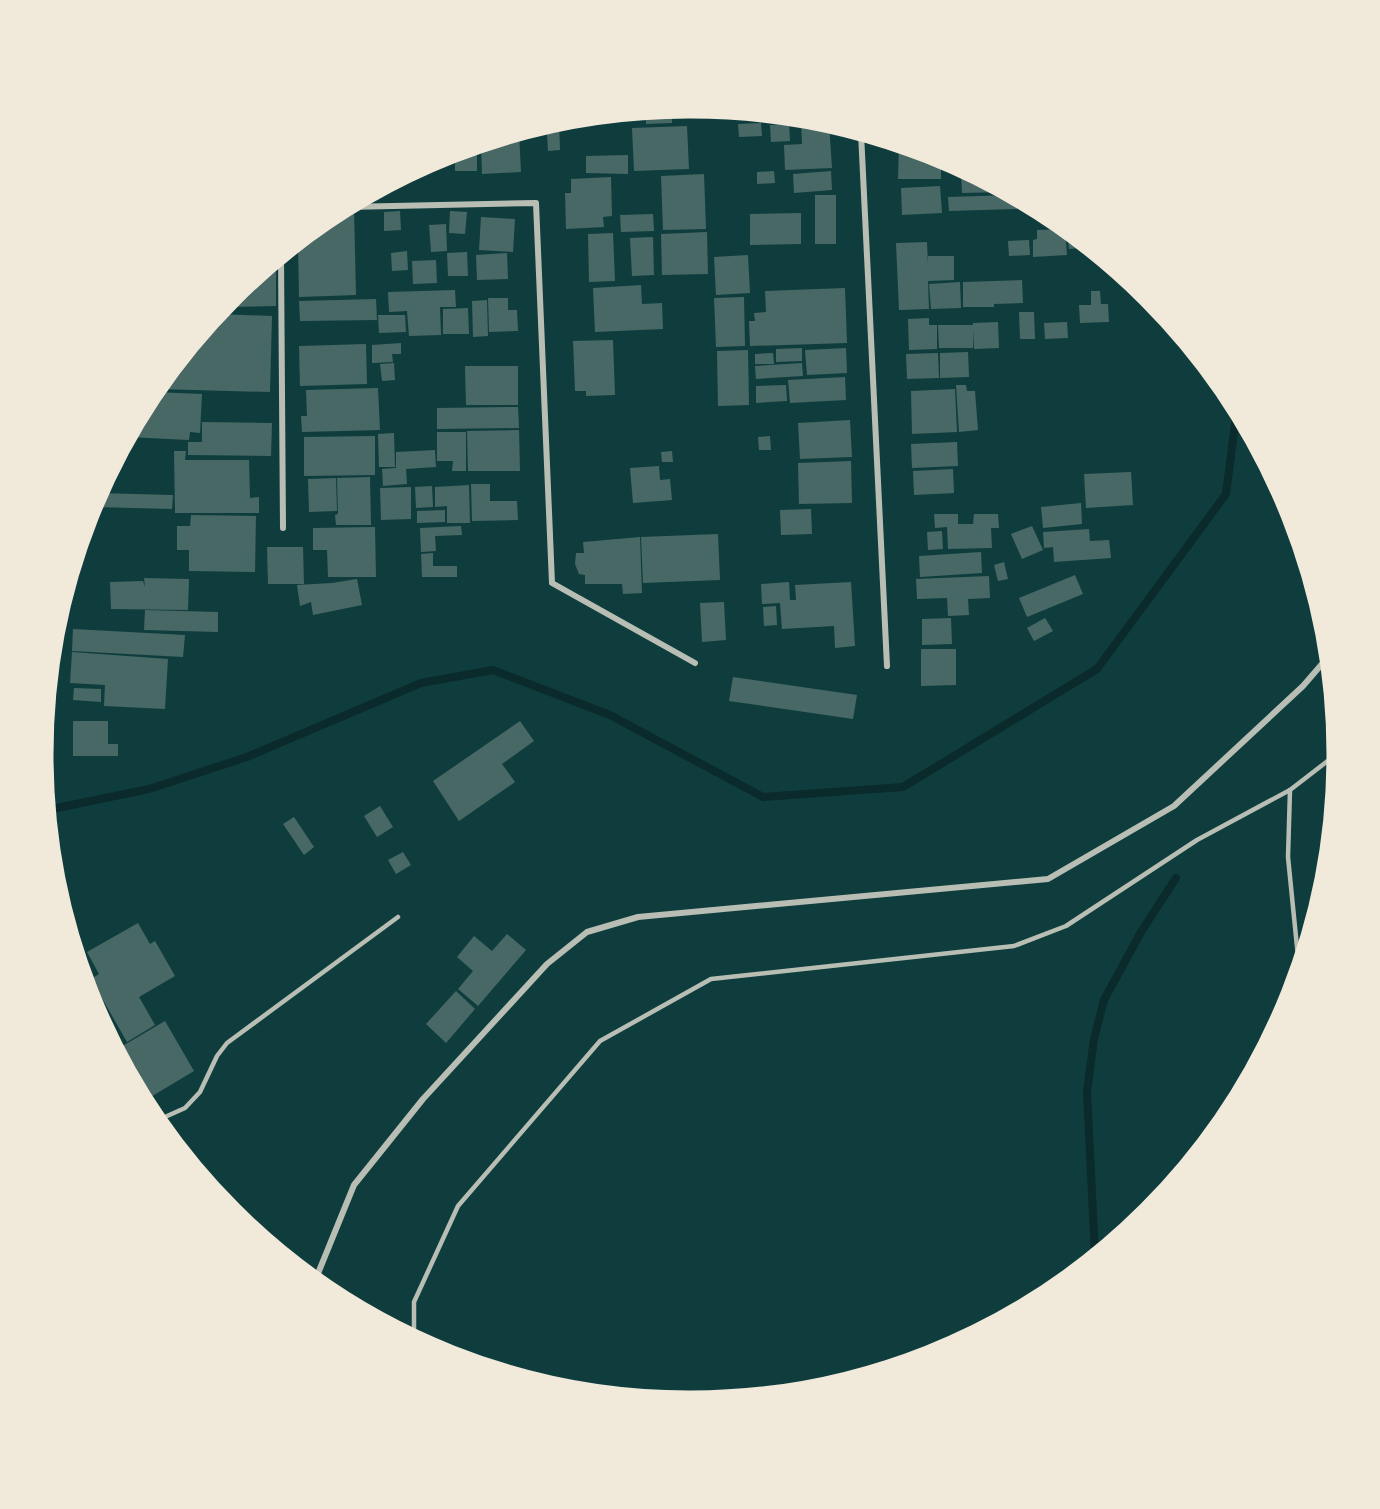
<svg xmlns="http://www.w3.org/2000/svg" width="1380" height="1509" viewBox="0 0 1380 1509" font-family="'Varela Round',sans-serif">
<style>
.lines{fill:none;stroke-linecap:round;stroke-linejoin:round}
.stream{stroke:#0a2a2b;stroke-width:8}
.building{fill:#486865}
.service{stroke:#b8beb3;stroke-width:4.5}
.minor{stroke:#b8beb3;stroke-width:6}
.rim{fill:none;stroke:#f1e9da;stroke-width:3}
</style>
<rect width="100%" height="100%" fill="#0f3d3e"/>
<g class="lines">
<!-- stream -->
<g class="stream">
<path d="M47,810l102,-21 98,-32 174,-74 72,-13 117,45 153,82 140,-10 194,-118 129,-175 11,-85"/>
<path d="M1095,1256l-8,-164 7,-53 10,-39 37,-68 35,-54"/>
</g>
</g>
<!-- building -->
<g class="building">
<path d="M672,108v15l-26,1v-13z"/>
<path d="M559,120l1,30 -12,1 -1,-17 -19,1v-5z"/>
<path d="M823,121l6,2 3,45 -47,2 -1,-25 18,-1 -1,-22z"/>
<path d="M761,123l1,13 -23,1 -1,-13z"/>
<path d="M789,124l1,17 -19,1 -1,-17z"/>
<path d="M687,126l2,43 -55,2 -2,-43z"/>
<path d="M519,132l2,40 -39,2 -1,-30z"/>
<path d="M899,144l42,14v21h-43z"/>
<path d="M458,151h19v20h-22v-19z"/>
<path d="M628,155v19l-42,-1v-17z"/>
<path d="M774,171l1,12 -18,1v-12z"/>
<path d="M831,171l1,19 -38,3 -1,-19z"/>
<path d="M971,173l34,19 -43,1 -1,-19z"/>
<path d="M704,174l2,55 -43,1 -2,-54z"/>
<path d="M611,177l1,39 -9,1 1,10 -38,2 -1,-36h6v-14z"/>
<path d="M940,186l2,27 -40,2 -1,-27z"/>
<rect x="815" y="195" width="21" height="49"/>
<path d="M1012,195l4,3 1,11 -68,2 -1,-14z"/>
<path d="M340,210h14l2,85 -57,2 -1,-55 32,-26z"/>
<path d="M400,211l1,19 -17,1v-19z"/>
<path d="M450,211l17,1 -2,22 -16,-1z"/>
<path d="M801,213v31l-51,1v-31z"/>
<path d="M653,214l1,17 -33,1 -1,-17z"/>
<path d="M481,217l34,2 -2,33 -34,-2z"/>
<path d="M446,224l1,27 -16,1 -2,-27z"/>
<path d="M1065,229l2,26 -34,2v-17l4,-1v-9z"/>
<path d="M1067,230l22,17 -20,2z"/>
<path d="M707,232l1,42 -46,1 -1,-41z"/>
<path d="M613,233l2,48 -26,1 -1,-48z"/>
<path d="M653,237l1,38 -22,1 -2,-38z"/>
<path d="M1029,240l1,15 -21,1 -1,-15z"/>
<path d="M927,242l1,23v-9h26v24l-26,1 1,28 -30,1 -3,-67z"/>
<path d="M407,251l1,19 -16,1 -1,-18z"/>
<path d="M467,252l1,24h-20l-1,-23z"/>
<path d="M507,253l1,26 -31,1 -1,-25z"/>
<path d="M748,255l2,38 -34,2 -2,-38z"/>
<path d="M436,260l1,23 -24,1 -1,-23z"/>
<path d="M266,268h10v38l-45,1 1,-11z"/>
<path d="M1022,280l1,23 -29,1v3h-31v-25z"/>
<path d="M960,282l1,26 -30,1 -2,-25z"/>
<path d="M641,285l1,19 20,-1 1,26 -68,3 -2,-44z"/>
<path d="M845,288l2,55 -97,3 -1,-25h6l-1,-8 12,-1 -1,-21z"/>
<path d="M455,290l1,17h-16l1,28 -32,1 -2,-25 -18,1 -1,-20z"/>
<path d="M1091,291h9l1,13h7l1,18 -29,1 -1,-18h12z"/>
<path d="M744,297l1,49 -29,1 -2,-49z"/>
<path d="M488,298h20v12h9l1,21 -29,1z"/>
<path d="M376,299l1,21 -77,1 -1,-20z"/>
<path d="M487,300l1,36 -15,1 -1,-36z"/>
<path d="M468,308l1,26h-26v-25z"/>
<path d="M1019,312h15l1,27h-15z"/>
<path d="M217,314l55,2 -2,76 -114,-3z"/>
<path d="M378,315h27l1,17 -27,1z"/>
<path d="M929,318v7h8v24l-28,1 -1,-31z"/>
<path d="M998,322l1,26 -25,1 -1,-20v19h-34l-1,-23h35v-2z"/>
<path d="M1067,322l1,16 -23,1 -1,-16z"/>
<path d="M613,340l2,55 -29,1v-5h-11l-2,-50z"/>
<path d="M401,343v11h-9l1,8 -21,1v-18z"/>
<path d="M366,344l1,40 -67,2 -1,-40z"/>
<path d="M802,348v13l-26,1v-13z"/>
<path d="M846,348l1,25 -40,2 -2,-25z"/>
<path d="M748,350l1,55 -31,1 -1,-55z"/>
<path d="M968,352l1,25 -29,1v-25z"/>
<path d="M773,353l1,11h-19v-10z"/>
<path d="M938,353l1,25 -32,1 -1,-25z"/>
<path d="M394,363l1,17 -13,1 -2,-17z"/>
<path d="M802,363l1,13 -47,3 -1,-13z"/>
<path d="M465,366h53v39h-52z"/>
<path d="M845,377l1,23 -56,3 -2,-23z"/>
<path d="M786,385l1,16 -31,2v-17z"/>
<path d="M956,385h10l1,6h8l3,39 -19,2z"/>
<path d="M378,388l2,42 -78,2 -1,-16h6l-1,-26z"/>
<path d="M955,389l2,43 -45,2 -1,-43z"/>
<path d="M154,392l48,2 -2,39 -10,-1 -1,8 -61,-3z"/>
<path d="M518,407l1,21 -82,1v-21z"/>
<path d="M850,420l2,37 -52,2 -2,-36z"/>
<path d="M202,422l70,1 -1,33 -83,-1v-13h14z"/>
<path d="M519,430l1,41h-52l-1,-40z"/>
<path d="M437,432h29v39h-14l1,-10h-16z"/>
<path d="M394,433l1,34h-16l-1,-33z"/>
<path d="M375,436v39l-71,1v-39z"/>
<path d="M770,436l1,14h-12l-1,-13z"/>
<path d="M957,442l1,24 -46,2 -1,-24z"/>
<path d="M435,450l1,17 -30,2 1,15 -24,2 -1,-17 14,-1v-16z"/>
<path d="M174,451h12l-1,9h64l1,38 9,-1v16h-84z"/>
<path d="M672,451l1,11h-11l-1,-10z"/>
<path d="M851,461l1,42 -53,1 -1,-41z"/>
<path d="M659,466l1,14 10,-1 2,21 -39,3 -3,-35z"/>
<path d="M953,469l1,24 -40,2 -1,-24z"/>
<path d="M1131,472l2,33 -47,3 -2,-34z"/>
<path d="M370,477l1,48h-35l-1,-10 3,-1 -1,-36z"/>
<path d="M336,478l1,33 -28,1 -1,-33z"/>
<path d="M471,484h19v17h27l1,19 -46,1z"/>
<path d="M469,485l1,38h-23v-17l-12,1v-20z"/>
<path d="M432,486l1,21 -17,1 -1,-21z"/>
<path d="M411,487v32l-30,1 -1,-32z"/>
<path d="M98,493l75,2 -1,14 -77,-2 1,-8z"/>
<path d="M1081,503l1,21 -39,4 -2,-21z"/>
<path d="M811,509l1,25 -31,1 -1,-25z"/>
<path d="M445,510v12l-28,1v-12z"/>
<path d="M934,514h24v10h15l1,-10h24l1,14h-8l1,20 -44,1 -1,-22 -12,1z"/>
<path d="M191,515l65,1 -1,56 -66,-1v-21h-12v-24h13z"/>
<path d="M461,526l1,9 -27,1 1,15 -15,1 -1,-24z"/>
<path d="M1032,526l11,24 -21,9 -11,-25z"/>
<path d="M375,527l1,50h-48l-1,-27h-14v-22z"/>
<path d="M1089,529l1,12 19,-1 2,18 -57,4 -1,-15 -9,1 -1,-16z"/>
<path d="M942,531l1,18 -15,1 -1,-18z"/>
<path d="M718,534l2,46 -77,3 -2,-46z"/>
<path d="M640,537l2,56 -19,1 -1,-10h-37v-9l-6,-1 -4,-10 1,-11h8l-1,-11z"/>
<path d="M267,547h36l1,37h-36z"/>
<path d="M981,552l1,21 -62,4 -1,-21z"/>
<path d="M433,553v13h24v11h-35l-1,-23z"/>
<path d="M1004,562l4,17 -10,2 -4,-16z"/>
<path d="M1075,575l8,19 -56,23 -8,-19z"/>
<path d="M989,576l1,22 -22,1 1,16 -21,1 -1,-18 -30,1 -1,-20z"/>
<path d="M144,578l45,1 -1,31 -77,-1 -1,-27 33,-1 2,6z"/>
<path d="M357,579l5,26 -49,10 -2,-13 -11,4 -3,-21 35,-2z"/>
<path d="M789,582l1,18h6l-1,-15 56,-3 4,64 -20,2 -1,-22 -52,3 -2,-26 -18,1 -1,-20z"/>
<path d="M724,602l2,38 -24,2 -2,-39z"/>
<path d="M776,606l1,19 -13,1 -1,-19z"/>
<path d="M145,610l73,2v20l-74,-2z"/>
<path d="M951,618l1,26 -30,1v-26z"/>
<path d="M1045,618l8,13 -19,10 -7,-13z"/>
<path d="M73,629l112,6 -2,22 -111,-6z"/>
<path d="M921,649h35v36l-35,1z"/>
<path d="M72,652l96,7 -3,50 -61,-3 1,-21 -35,-2z"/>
<path d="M733,677l124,18 -4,24 -124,-18z"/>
<path d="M74,688l27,1v13l-28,-2z"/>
<path d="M73,721h35v23h10v12h-45z"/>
<path d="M520,721l14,20 -32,23 13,18 -56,39 -26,-40z"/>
<path d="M380,806l13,21 -16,10 -13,-21z"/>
<path d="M294,817l20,30 -10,8 -21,-31z"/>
<path d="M403,852l8,13 -15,9 -8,-14z"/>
<path d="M138,923l12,21 5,-3 20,35 -36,21 16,28 -28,17 -36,-63 8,-5 -12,-22z"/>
<path d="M507,934l19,16 -48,56 -20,-17 15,-18 -16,-14 17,-21 18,15z"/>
<path d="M456,991l19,18 -29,34 -20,-19z"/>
<path d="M165,1021l29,50 -45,27 -30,-50z"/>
</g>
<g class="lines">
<!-- service -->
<g class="service">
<path d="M1290,790l-2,67 11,110"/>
<path d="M156,1121l29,-13 15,-16 17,-36 10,-13 171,-126"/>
<path d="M414,1338v-36l44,-96 142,-165 111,-62 303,-33 52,-20 131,-86 93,-50 48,-37"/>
</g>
<!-- minor -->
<g class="minor">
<path d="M861,133l26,533"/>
<path d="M346,207l190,-4 16,380 143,80"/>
<path d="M281,256l2,272"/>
<path d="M316,1282l3,-11 35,-86 69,-86 124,-135 40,-32 51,-15 410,-38 126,-73 129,-120 25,-29"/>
</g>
</g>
<!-- crop -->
<path d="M0 0H1380V1509H0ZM689 117H691A637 637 0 0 1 1328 754V755A637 637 0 0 1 691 1392H689A637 637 0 0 1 52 755V754A637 637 0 0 1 689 117Z" fill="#f1e9da" fill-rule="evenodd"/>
<path class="rim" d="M689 117H691A637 637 0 0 1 1328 754V755A637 637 0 0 1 691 1392H689A637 637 0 0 1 52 755V754A637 637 0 0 1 689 117Z"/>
</svg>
